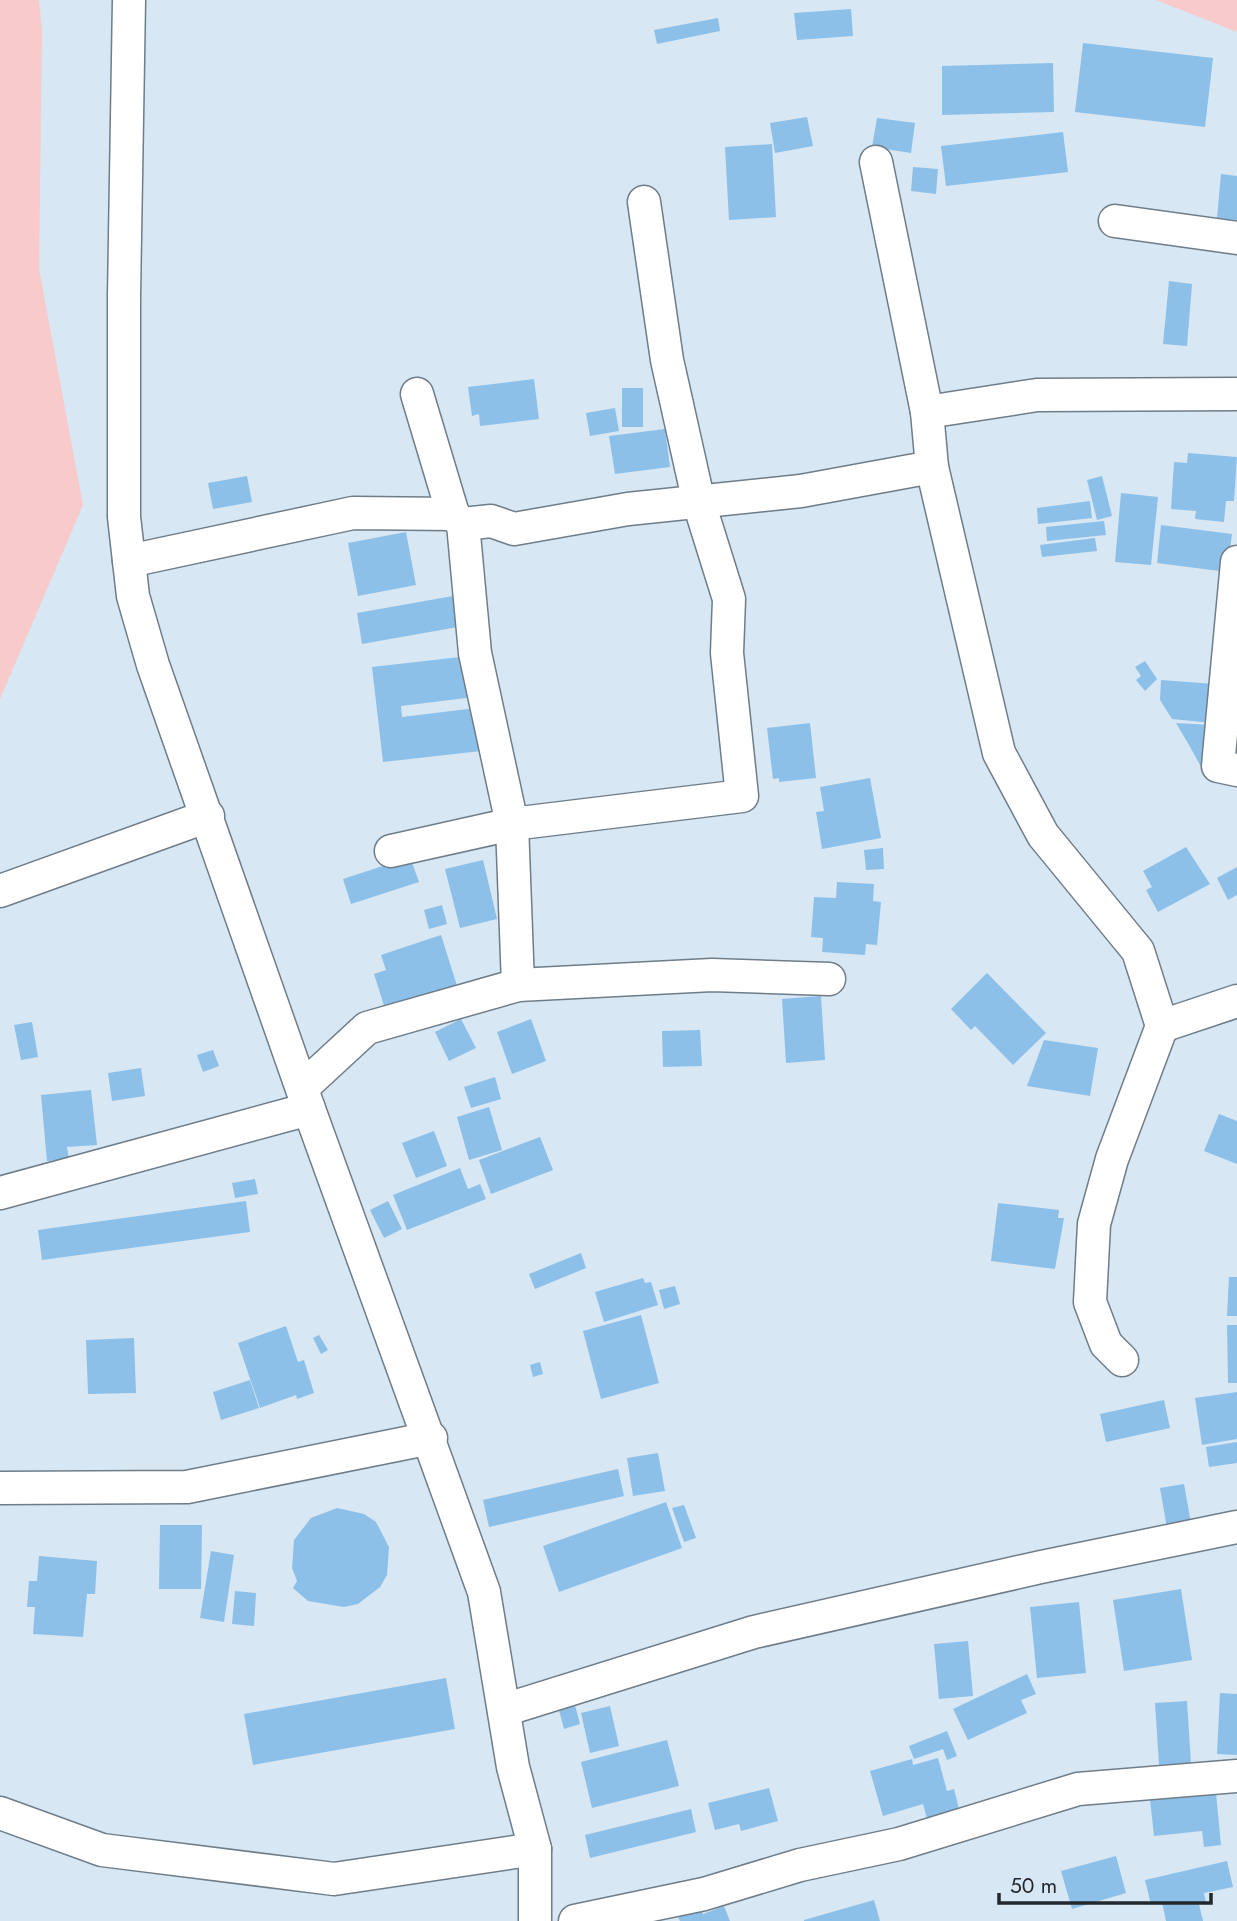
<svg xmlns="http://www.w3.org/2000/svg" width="1237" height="1921" viewBox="0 0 1237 1921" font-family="Jost,sans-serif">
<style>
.green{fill:#f8cacb}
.building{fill:#8dc0e8}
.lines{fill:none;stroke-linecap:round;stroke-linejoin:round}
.minor-casing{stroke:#6e7d88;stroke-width:35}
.minor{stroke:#fff;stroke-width:32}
</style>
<rect width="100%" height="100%" fill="#d7e7f4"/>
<!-- green -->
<g class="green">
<path d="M0,0h39l3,30 -3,239 44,236 -83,194z"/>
<path d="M1156,0h81v32z"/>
</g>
<!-- building -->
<g class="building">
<path d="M851,9l2,27 -56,4 -3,-27z"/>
<path d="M718,18l2,13 -63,13 -3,-14z"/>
<path d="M1083,43l130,15 -8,69 -130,-15z"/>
<path d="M1053,63l1,49 -112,3v-49z"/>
<path d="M807,117l6,29 -38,7 -5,-30z"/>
<path d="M877,118l38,5 -4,30 -39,-6z"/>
<path d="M1063,132l5,40 -122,14 -5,-40z"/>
<path d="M772,144l4,73 -47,3 -4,-73z"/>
<path d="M913,167l25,2 -2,25 -25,-3z"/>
<path d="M1221,174l16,2v44l-20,-2z"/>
<path d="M1169,281l23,3 -5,62 -24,-2z"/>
<path d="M534,379l5,40 -59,7 -1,-12 -7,2 -4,-29z"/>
<rect x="622" y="388" width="21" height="39"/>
<path d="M615,408l4,23 -29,5 -4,-23z"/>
<path d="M665,429l5,38 -55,7 -6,-38z"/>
<path d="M1188,453l49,4 -3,44h-8l-2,21 -29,-3 1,-8 -25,-2 3,-47 13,1z"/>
<path d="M247,476l5,26 -39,7 -5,-26z"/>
<path d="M1102,476l10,40 -15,4 -10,-40z"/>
<path d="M1121,493l37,4 -7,68 -36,-3z"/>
<path d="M1090,501l2,17 -54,6 -1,-16z"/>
<path d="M1104,521l2,14 -59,6 -1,-14z"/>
<path d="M1161,525l71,9 -5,38 -70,-9z"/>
<path d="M406,532l10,53 -58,11 -10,-53z"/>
<path d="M1095,538l2,13 -55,6 -2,-12z"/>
<path d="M453,596l5,31 -96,17 -5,-31z"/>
<path d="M469,656l5,41 -73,9 1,11 74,-9 5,43 -98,11 -11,-95z"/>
<path d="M1145,661l12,18 -12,12 -9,-11 5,-4 -6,-9z"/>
<path d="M1161,680l54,4 -3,39 -40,-4 -12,-19z"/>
<path d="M810,723l6,55 -37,4v-4l-6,1 -6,-51z"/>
<path d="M1176,723l36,2 -7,49 -16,-29z"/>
<path d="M870,778l11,60 -59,11 -6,-37 8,-1 -4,-24z"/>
<path d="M1186,847l24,37 -52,28 -12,-22 6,-3 -9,-16z"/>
<path d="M883,848l1,21 -18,1 -2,-20z"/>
<path d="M410,857l9,25 -68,22 -8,-25z"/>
<path d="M483,860l14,59 -37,9 -15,-59z"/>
<path d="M1237,867v28l-9,5 -11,-22z"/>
<path d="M837,882l37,2 -1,17 8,1 -4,43 -11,-1 -1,11 -43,-3 1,-14 -12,-1 3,-40 22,1z"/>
<path d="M442,905l5,19 -18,5 -5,-19z"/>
<path d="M441,935l18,57 -72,23 -13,-41 12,-4 -5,-15z"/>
<path d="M987,973l59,60 -33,32 -38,-39 -4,4 -20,-21z"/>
<path d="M821,996l4,64 -39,3 -4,-64z"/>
<path d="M461,1019l15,29 -27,13 -14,-29z"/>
<path d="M531,1019l15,42 -34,13 -15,-42z"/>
<path d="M32,1022l6,35 -17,3 -7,-35z"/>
<path d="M700,1030l2,36 -39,1 -1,-36z"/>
<path d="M1044,1040l54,8 -8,48 -63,-10z"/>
<path d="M213,1050l6,16 -16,6 -6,-17z"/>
<path d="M141,1068l4,28 -33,5 -4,-28z"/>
<path d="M495,1077l6,22 -30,9 -7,-21z"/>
<path d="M91,1090l6,55 -30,2 2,12 -22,2 -6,-66z"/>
<path d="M489,1107l13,43 -33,10 -12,-43z"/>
<path d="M1219,1114l18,7v43l-33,-13z"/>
<path d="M434,1131l13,35 -31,12 -14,-35z"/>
<path d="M540,1137l13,33 -62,24 -12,-34z"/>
<path d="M460,1168l8,21 12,-5 6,15 -79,31 -14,-35z"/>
<path d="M255,1179l3,15 -23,4 -3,-15z"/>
<path d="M246,1201l4,31 -208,28 -4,-30z"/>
<path d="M388,1201l14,28 -18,9 -14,-28z"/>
<path d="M998,1203l61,7 -1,8h6l-9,51 -64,-8z"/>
<path d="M581,1253l5,15 -51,21 -6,-15z"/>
<path d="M1229,1277h8v39h-10z"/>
<path d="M643,1278l2,5 6,-1 7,23 -54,17 -9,-30z"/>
<path d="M675,1286l5,18 -16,5 -5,-19z"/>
<path d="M641,1315l18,68 -58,16 -18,-68z"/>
<path d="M1227,1325h10v58h-9z"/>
<path d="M286,1326l12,36 6,-2 10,33 -17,6 -1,-4 -36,13 -22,-65z"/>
<path d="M319,1335l9,15 -7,4 -8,-16z"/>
<path d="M134,1338l2,55 -48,1 -2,-54z"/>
<path d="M540,1362l3,12 -10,3 -3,-12z"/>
<path d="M250,1380l9,28 -38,12 -8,-28z"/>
<path d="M1237,1392v47l-35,6 -7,-47z"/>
<path d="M1164,1400l6,28 -64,14 -6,-28z"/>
<path d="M1237,1442v21l-28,4 -3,-20z"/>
<path d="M658,1453l7,38 -32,5 -6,-38z"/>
<path d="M618,1469l6,27 -135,31 -6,-27z"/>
<path d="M1184,1484l7,39 -24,5 -7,-40z"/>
<path d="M666,1502l16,46 -123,44 -16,-46z"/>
<path d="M684,1505l12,33 -12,4 -12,-34z"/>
<path d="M337,1508l27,6 12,8 13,25 -2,28 -7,12 -22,17 -14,3 -36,-6 -15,-13 4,-7 -5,-13 2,-28 17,-22z"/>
<path d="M160,1525h42l-1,64h-42z"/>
<path d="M211,1551l23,4 -10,67 -24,-4z"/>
<path d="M39,1556l58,5 -2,33h-8l-4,43 -50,-3 2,-27h-8l2,-26h8z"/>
<path d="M1181,1589l11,71 -68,11 -11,-71z"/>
<path d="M235,1591l21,2 -2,33 -22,-2z"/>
<path d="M1079,1602l7,71 -49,5 -7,-71z"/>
<path d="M968,1641l5,55 -34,3 -5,-55z"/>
<path d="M1027,1674l9,20 -15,6 6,13 -59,27 -15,-31z"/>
<path d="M446,1678l9,51 -202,36 -9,-51z"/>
<path d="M1220,1693l17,1v61l-20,-1z"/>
<path d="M1187,1701l4,62 -32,2 -4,-62z"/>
<path d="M575,1705l5,19 -16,5 -5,-19z"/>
<path d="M610,1706l9,40 -29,7 -9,-40z"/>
<path d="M947,1731l10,25 -10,4 -4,-11 -29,10 -5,-13z"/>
<path d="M667,1740l12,46 -87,22 -11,-46z"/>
<path d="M938,1758l9,33 7,-2 6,24 -32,9 -5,-18 -40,12 -13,-45 42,-12 1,6z"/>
<path d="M769,1788l9,33 -37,10 -2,-7 -24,6 -7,-27z"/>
<path d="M1216,1793l5,52 -17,2 -2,-16 -48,5 -4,-36z"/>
<path d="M691,1809l5,23 -106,26 -5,-23z"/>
<path d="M1116,1856l10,37 -54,16 -11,-38z"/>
<path d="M1227,1861l6,26 -29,6 2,10 -7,1 4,17h-37l-4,-19 -11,3 -6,-25z"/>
<path d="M874,1900l6,21h-76v-1z"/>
<path d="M724,1906l6,15h-50l-2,-4 23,-8 2,5z"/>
</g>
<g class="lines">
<!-- minor casing -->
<g class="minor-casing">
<g id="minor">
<path d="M129,0l-5,296v221l9,79 20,69 156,444 175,483 29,175 22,82v72"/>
<path d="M876,162l51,250 5,55 67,286 44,82 95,116 24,75 -50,133 -18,65 -4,78 16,42 16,16"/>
<path d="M1115,221l122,17"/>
<path d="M417,394l36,120 10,10 28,-3 23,8 114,-20 173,-18 131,-24"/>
<path d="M927,412l110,-17 200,-1"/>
<path d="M463,524l12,129 37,171 6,161"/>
<path d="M129,561l224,-48 100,1"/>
<path d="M1237,562l-19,204 19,4"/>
<path d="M391,851l121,-27 230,-28 -15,-143 2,-54 -30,-96 -32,-143 -23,-158"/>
<path d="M0,891l208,-75"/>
<path d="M1162,1026l75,-25"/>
<path d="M302,1088l65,-60 151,-43 194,-10 117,4"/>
<path d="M0,1193l309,-84"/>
<path d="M0,1488l187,-1 244,-49"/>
<path d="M504,1710l250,-78 287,-65 196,-40"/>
<path d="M0,1813l102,37 232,29 201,-30"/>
<path d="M575,1921l129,-27 96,-29 99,-21 179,-55 159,-13"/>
</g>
</g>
<!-- minor -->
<use href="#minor" class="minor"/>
</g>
<!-- scale -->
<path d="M999 1893v10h212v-10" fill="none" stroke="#22282d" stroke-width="3.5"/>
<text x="1010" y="1893" font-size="21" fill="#22282d" stroke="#d7e7f4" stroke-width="5" paint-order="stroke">50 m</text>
</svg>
